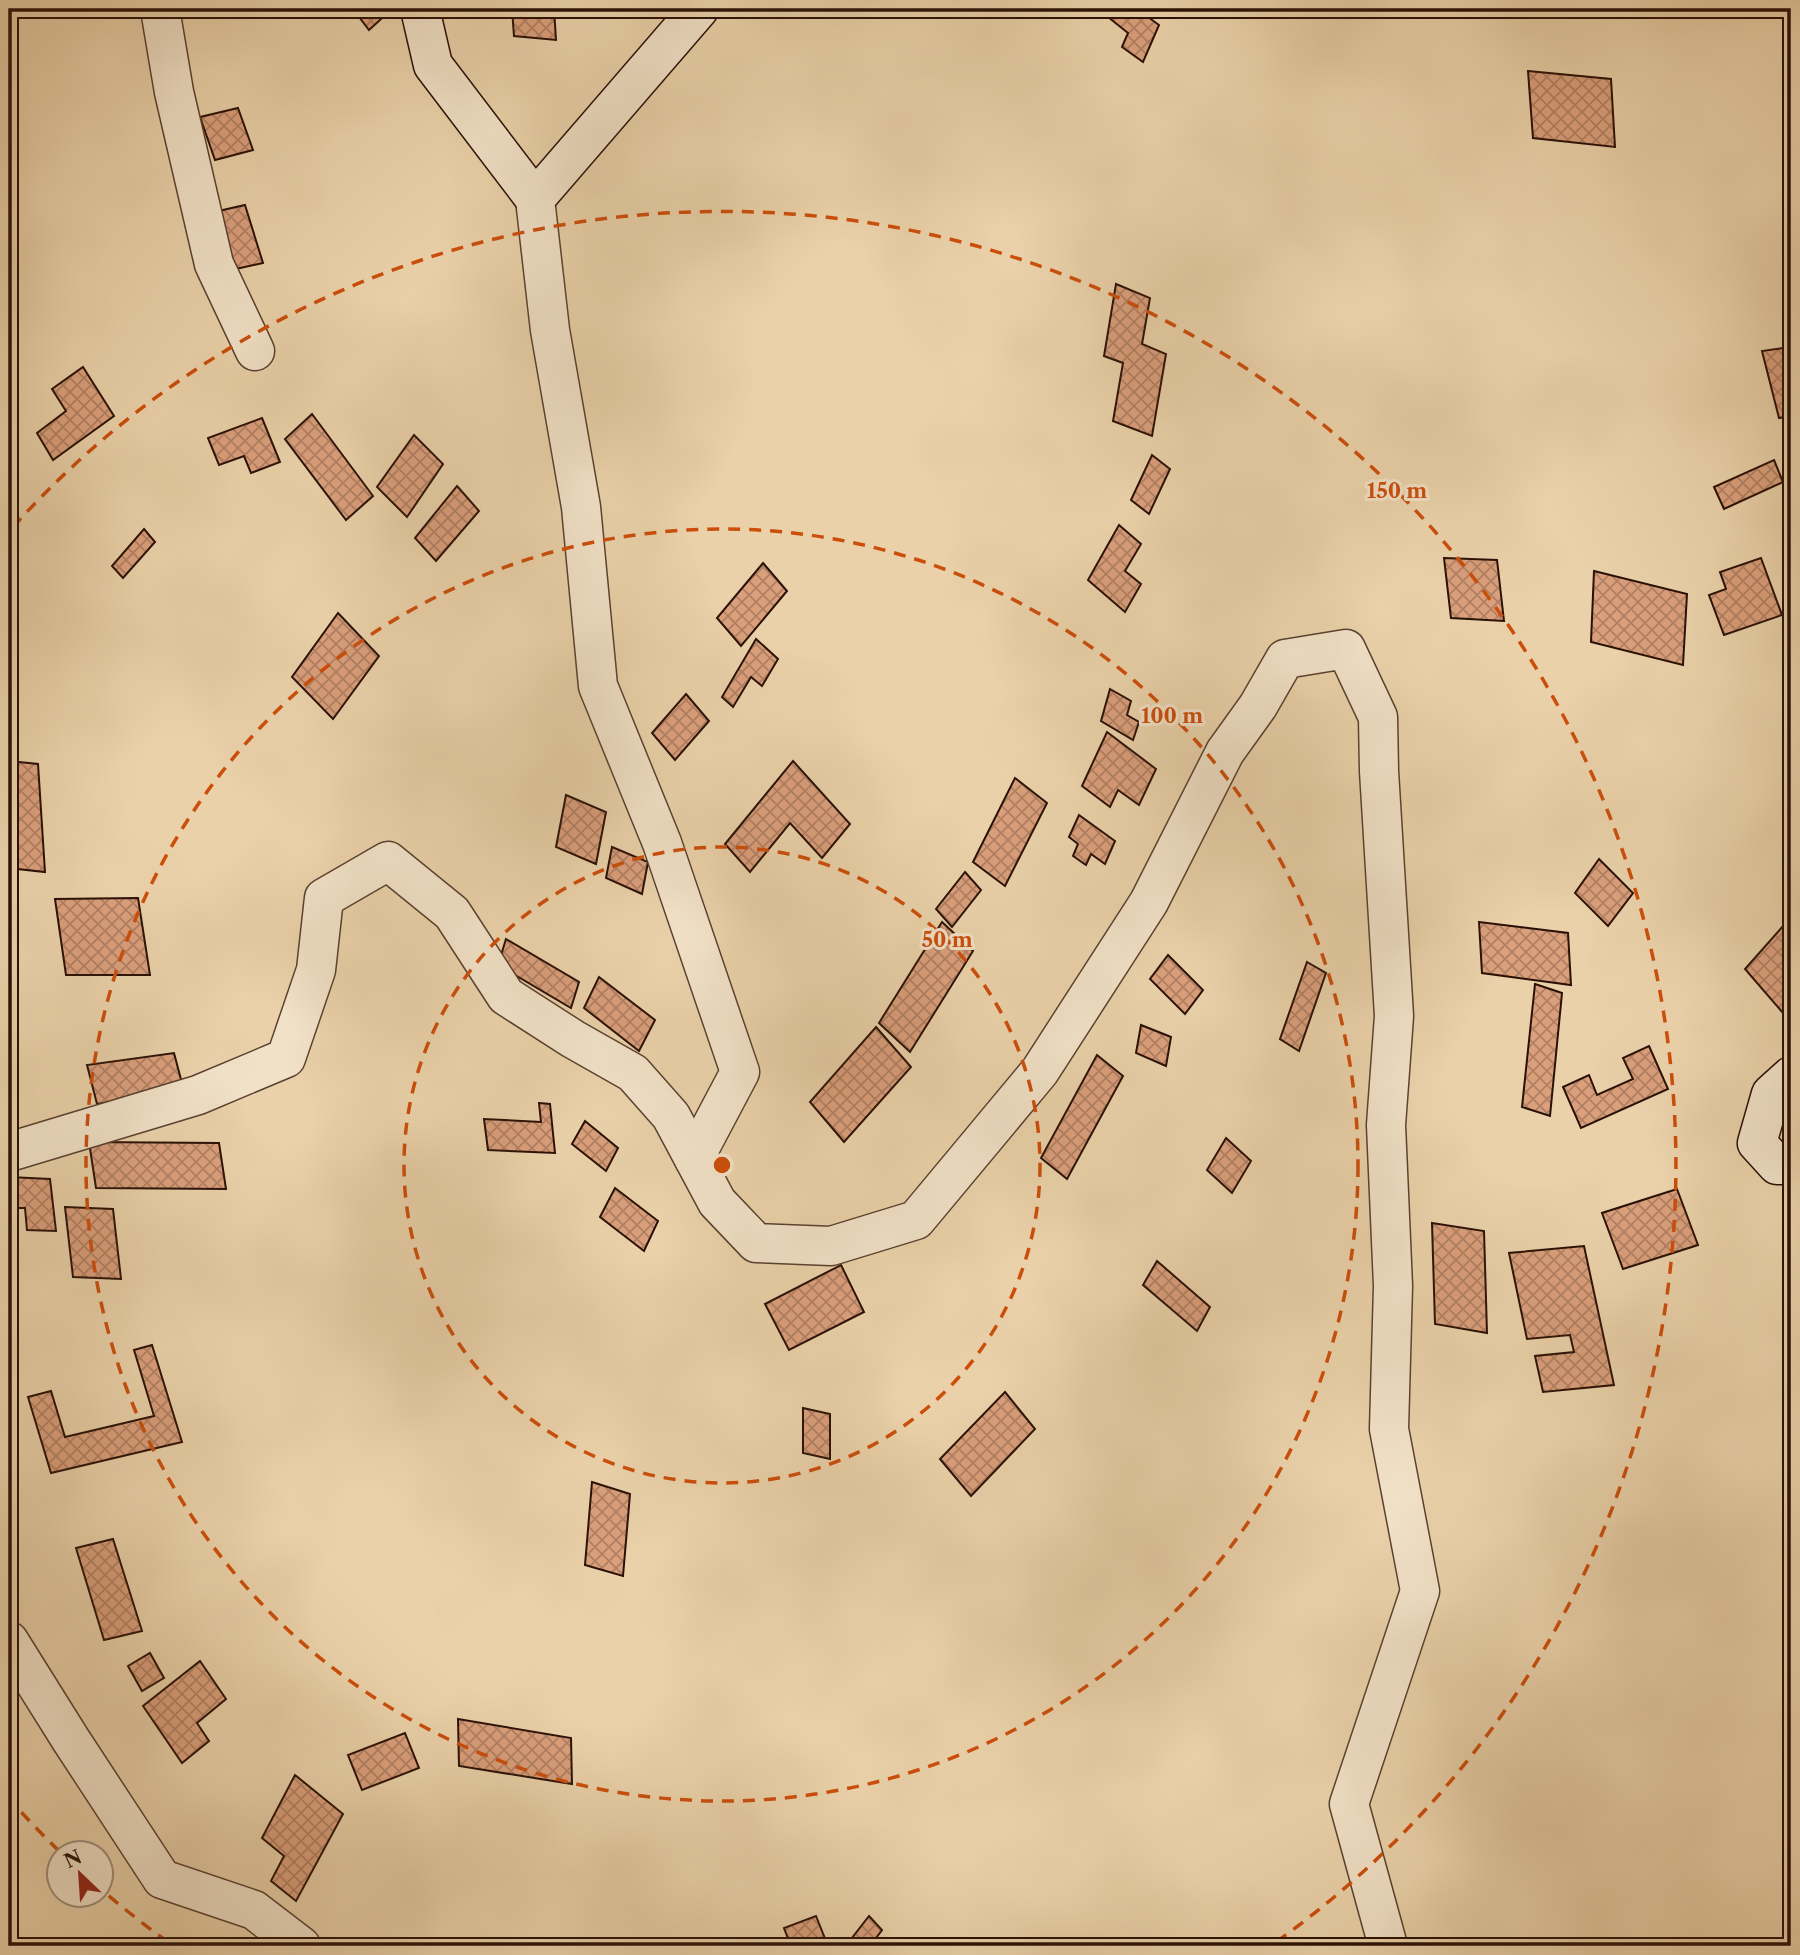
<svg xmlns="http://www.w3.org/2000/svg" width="1800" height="1955" viewBox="0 0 1800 1955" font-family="'Libre Caslon Text',serif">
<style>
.building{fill:url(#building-cross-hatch);stroke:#2a1107;stroke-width:2}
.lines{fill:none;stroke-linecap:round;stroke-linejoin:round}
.street-casing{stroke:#5a4130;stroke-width:41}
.secondary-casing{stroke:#2a1107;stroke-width:41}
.street{stroke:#f1e1c7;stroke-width:38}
.secondary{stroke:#f1e1c7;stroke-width:38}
.ring{fill:none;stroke:#cc4e0b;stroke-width:3.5;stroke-dasharray:12 9}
.centre{fill:#cc4e0b;stroke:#f1e1c7;stroke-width:3.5}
.ring-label{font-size:21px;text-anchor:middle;font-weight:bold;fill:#cc4e0b;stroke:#f1e1c7;stroke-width:6;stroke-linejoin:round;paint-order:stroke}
</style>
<defs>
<pattern id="building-cross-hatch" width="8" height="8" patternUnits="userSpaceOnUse" patternTransform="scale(1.75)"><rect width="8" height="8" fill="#da9f7b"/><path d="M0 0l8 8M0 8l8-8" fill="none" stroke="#b18063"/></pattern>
</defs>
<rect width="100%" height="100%" fill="#ead1a9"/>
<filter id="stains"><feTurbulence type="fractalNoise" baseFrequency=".00286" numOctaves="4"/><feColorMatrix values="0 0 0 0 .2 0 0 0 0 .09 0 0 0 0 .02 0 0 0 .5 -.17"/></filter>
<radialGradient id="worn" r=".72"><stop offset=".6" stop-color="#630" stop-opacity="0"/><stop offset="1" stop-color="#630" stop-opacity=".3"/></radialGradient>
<!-- building -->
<g class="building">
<path d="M353,9h39l-23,21z"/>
<path d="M512,9h42l2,31 -42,-4z"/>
<path d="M1112,9h25l22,16 -16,37 -21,-15 6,-14 -20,-16z"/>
<path d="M1528,71l83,8 4,68 -82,-9z"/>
<path d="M238,108l15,42 -38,10 -15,-43z"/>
<path d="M245,205l18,58 -32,7 -17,-58z"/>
<path d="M1116,284l34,14 -8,46 24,10 -14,82 -39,-15 10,-58 -19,-7z"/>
<path d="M1791,347v69l-12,2 -17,-67z"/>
<path d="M83,367l31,49 -61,44 -16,-27 29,-22 -14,-22z"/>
<path d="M312,414l61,82 -27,24 -61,-81z"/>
<path d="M262,418l18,44 -29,11 -7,-17 -25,9 -11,-27z"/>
<path d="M414,435l29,29 -36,53 -30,-30z"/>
<path d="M1152,455l18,14 -21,45 -18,-14z"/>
<path d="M1774,460l9,22 -59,27 -10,-22z"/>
<path d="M457,486l22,25 -43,50 -21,-23z"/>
<path d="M1119,525l22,19 -16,27 16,13 -16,28 -37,-32z"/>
<path d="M144,529l11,13 -32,36 -11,-12z"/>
<path d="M1444,558l53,2 7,61 -53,-3z"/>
<path d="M1761,558l21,57 -58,20 -15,-40 17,-6 -6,-17z"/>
<path d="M763,563l24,28 -46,55 -24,-28z"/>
<path d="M1594,571l93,23 -4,71 -92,-23z"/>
<path d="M338,613l41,43 -46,63 -41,-42z"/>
<path d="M756,639l22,20 -16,27 -11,-9 -18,30 -11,-10z"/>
<path d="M1110,689l21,12 -4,14 12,7 -6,18 -32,-19z"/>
<path d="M686,694l23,27 -34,39 -23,-27z"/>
<path d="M1107,732l49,37 -17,36 -21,-15 -8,17 -28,-21z"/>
<path d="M9,761l29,3 7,108 -36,-4z"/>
<path d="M793,761l57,63 -28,34 -32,-35 -40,49 -25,-28z"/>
<path d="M1015,778l32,25 -42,83 -32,-24z"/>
<path d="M566,795l40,17 -10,52 -40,-17z"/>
<path d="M1079,815l36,26 -10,23 -14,-10 -5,11 -13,-9 5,-12 -9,-7z"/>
<path d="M612,847l36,15 -6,32 -36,-16z"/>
<path d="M1599,859l34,34 -25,33 -33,-33z"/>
<path d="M965,872l16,18 -29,37 -16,-18z"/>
<path d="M138,898l12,77h-84l-11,-76z"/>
<path d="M1791,917v103l-1,1 -45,-52z"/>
<path d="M942,922l31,29 -63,101 -31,-29z"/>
<path d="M1479,922l89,11 3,52 -89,-12z"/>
<path d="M506,939l73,43 -8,26 -73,-43z"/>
<path d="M1168,955l35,35 -18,24 -35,-35z"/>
<path d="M1307,962l19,11 -27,78 -19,-12z"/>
<path d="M599,977l56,43 -16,31 -55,-43z"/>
<path d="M1535,984l27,9 -12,123 -28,-9z"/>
<path d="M1141,1025l30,12 -5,29 -30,-13z"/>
<path d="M876,1027l35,40 -67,75 -34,-40z"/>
<path d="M1649,1046l19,43 -87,39 -18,-41 26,-12 8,20 36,-16 -10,-21z"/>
<path d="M174,1053l10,38 -87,13 -10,-39z"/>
<path d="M1097,1055l26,21 -56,103 -26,-21z"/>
<path d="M539,1103l11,1 5,49 -67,-3 -4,-31 57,3z"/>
<path d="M585,1121l33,27 -12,23 -34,-27z"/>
<path d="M1226,1138l25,23 -19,32 -25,-23z"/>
<path d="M89,1142l130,1 7,46 -130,-1z"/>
<path d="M9,1177l41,2 6,52 -29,-1 -2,-22h-16z"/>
<path d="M615,1188l43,33 -14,30 -44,-34z"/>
<path d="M1677,1189l21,56 -75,24 -21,-56z"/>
<path d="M65,1207l48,2 8,70 -48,-2z"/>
<path d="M1432,1223l52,8 3,102 -52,-9z"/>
<path d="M1584,1246l30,139 -71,7 -8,-36 39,-4 -4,-17 -43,4 -18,-86z"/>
<path d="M1157,1261l53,46 -13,24 -54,-46z"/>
<path d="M841,1265l23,47 -75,38 -24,-46z"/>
<path d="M152,1345l30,97 -131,31 -23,-76 23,-6 14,46 89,-21 -20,-66z"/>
<path d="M1005,1392l30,37 -64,67 -31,-37z"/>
<path d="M803,1408l27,6v45l-27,-6z"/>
<path d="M592,1482l38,12 -7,82 -38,-11z"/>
<path d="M113,1539l29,92 -38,9 -28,-92z"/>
<path d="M150,1653l14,25 -22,13 -14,-25z"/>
<path d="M200,1661l26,38 -29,24 12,18 -27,22 -39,-57z"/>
<path d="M458,1719l113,19 1,46 -113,-18z"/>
<path d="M405,1733l14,35 -57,22 -14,-35z"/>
<path d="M295,1775l48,39 -47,87 -25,-20 13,-25 -22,-18z"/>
<path d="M816,1916l12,30h-37l-7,-18z"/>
<path d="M869,1916l13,14 -12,16h-10l-8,-8z"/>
</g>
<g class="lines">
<!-- street casing -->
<g class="street-casing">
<g id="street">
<path d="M160,9l14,83 40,172 41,87"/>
<path d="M535,199l15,131 31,177 17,179 64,157 78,229 -46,87"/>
<path d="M9,1152l189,-57 88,-37 30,-88 8,-72 64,-37 64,52 54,83 67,43 60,34 38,43 46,86 39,41 75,3 85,-26 124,-149 109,-169 76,-150 33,-46 27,-47 61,-10 32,68 1,54 15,245 -8,109 7,161 -4,143 31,162 -71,213 39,142"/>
<path d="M9,1641l62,99 91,139 92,31 47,36"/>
</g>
</g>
<!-- secondary casing -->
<g class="secondary-casing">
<g id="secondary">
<path d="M420,9l13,56 102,134 164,-190"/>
<path d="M1791,1076l-20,18 -14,49 20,22h14"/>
</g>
</g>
<!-- street -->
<use href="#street" class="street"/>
<!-- secondary -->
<use href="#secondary" class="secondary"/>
</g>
<!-- distance rings -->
<g class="ring">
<circle cx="722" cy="1165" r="318"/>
<circle cx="722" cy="1165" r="636"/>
<path d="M168 1942A954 954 0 0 1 102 1890M59 1851A954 954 0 0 1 13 1803M13 527A954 954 0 1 1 1276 1942"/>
</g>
<circle cx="722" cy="1165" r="10" class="centre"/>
<g class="ring-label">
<text x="1397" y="498">150 m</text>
<text x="1172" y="723">100 m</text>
<text x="947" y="947">50 m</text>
</g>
<!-- margin -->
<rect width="1800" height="1955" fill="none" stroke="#ead1a9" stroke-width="35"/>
<rect x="10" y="10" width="1779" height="1934" fill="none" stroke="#2a1107" stroke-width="3.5"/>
<rect x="18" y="18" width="1765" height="1920" fill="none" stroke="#2a1107" stroke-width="2"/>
<!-- north arrow -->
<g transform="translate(80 1874) rotate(335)"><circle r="33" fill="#f1e1c7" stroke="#a18e7a" stroke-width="2"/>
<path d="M0-5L12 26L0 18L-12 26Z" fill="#8f2418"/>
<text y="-10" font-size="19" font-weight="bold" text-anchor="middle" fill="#2a1107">N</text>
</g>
<rect width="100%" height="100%" filter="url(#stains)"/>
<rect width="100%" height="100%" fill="url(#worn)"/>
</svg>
